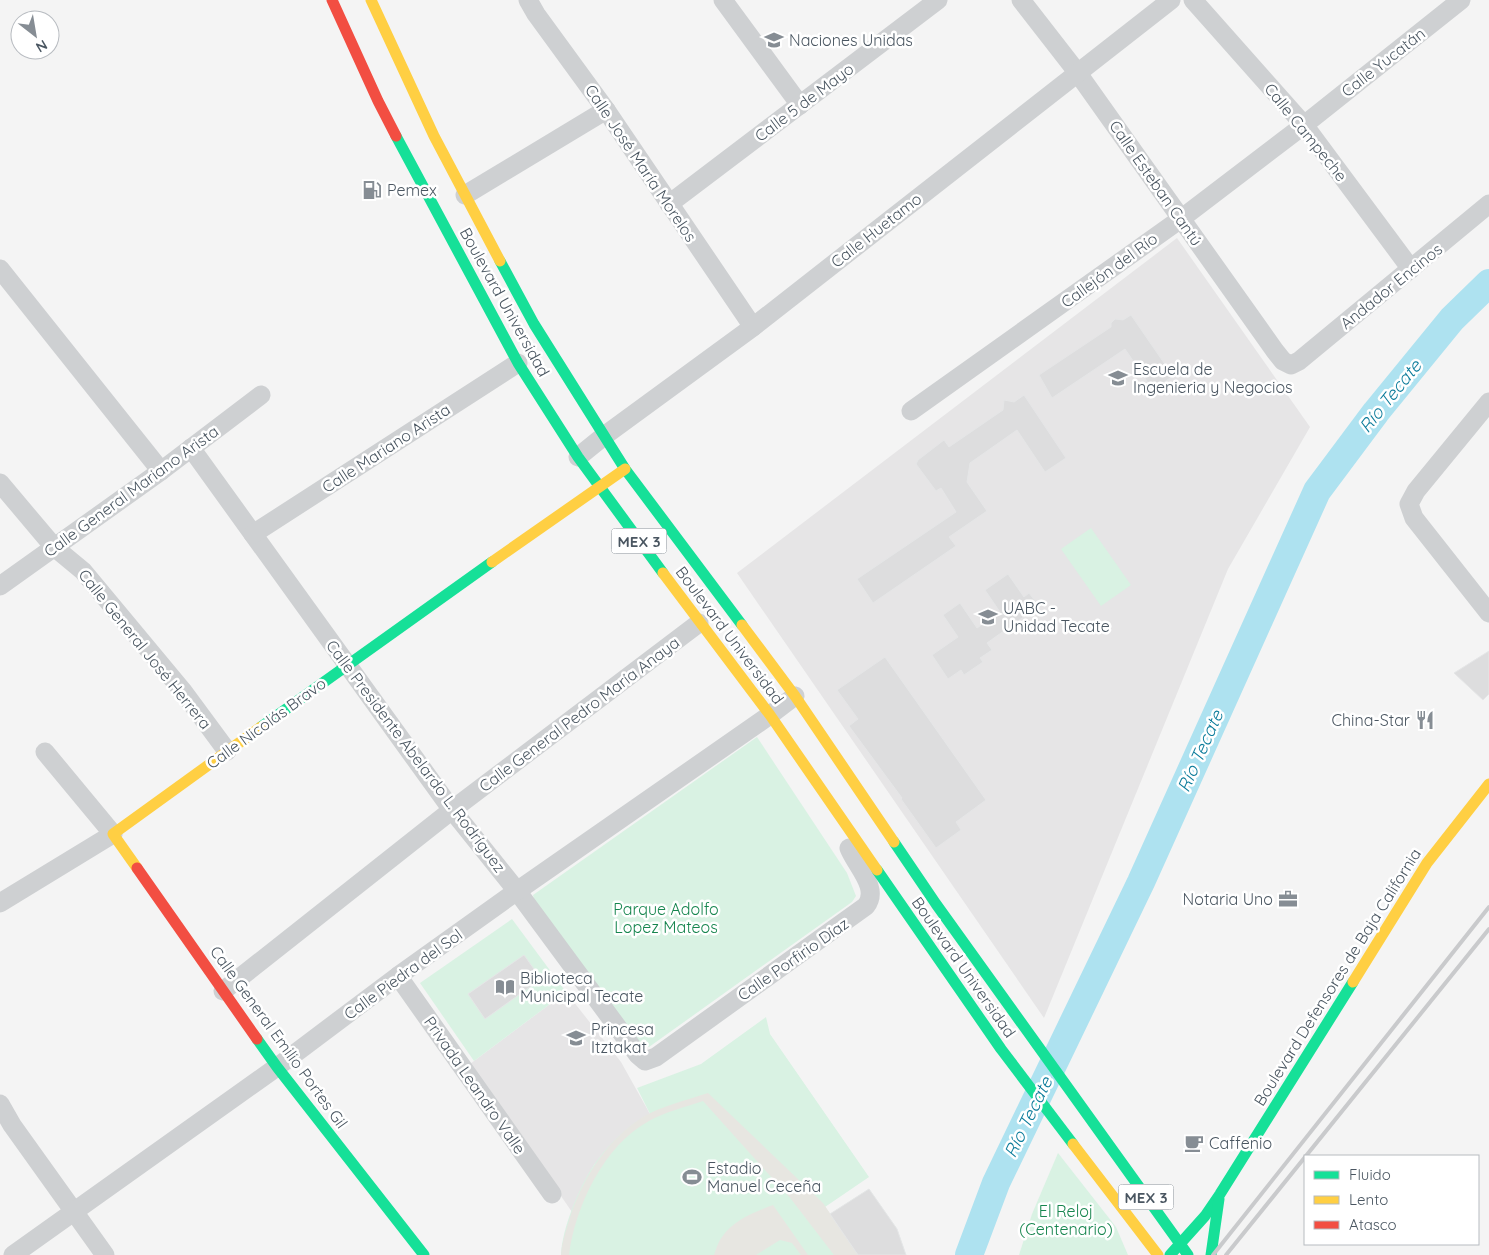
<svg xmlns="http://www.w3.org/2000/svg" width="1489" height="1255" viewBox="0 0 1489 1255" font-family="Quicksand,sans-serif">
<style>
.education{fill:#e6e5e6}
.green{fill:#d9f2e3}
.sand{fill:#e7e6e1}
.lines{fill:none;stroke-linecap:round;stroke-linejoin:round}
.river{stroke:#aee2f0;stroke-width:28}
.building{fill:#ddddde;stroke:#e5e6e7}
.street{stroke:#ced0d2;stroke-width:19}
.fast{stroke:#16e098;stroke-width:11}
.slow{stroke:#ffcf43;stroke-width:11}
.jam{stroke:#f24e42;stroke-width:11}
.rail{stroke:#c9cacc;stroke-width:4}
.labels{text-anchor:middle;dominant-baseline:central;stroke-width:5;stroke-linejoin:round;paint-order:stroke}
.shield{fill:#fff;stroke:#808990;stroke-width:1}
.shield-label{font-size:15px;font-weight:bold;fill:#4a5661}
.poi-label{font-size:16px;fill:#4a5661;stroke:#fff;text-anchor:start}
.street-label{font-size:16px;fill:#4a5661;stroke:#fff}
.park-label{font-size:16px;fill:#17864f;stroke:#fff}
.water-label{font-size:18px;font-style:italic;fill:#0c7c9b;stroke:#fff}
</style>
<rect width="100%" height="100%" fill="#f4f4f4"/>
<!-- education -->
<g class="education">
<path d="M1177,238l133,189 -82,142 -184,449 -307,-445z"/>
<path d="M566,992l55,70 29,52 -6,3 -18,13 -32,35 -15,29 -7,18 -102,-148z"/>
</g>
<!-- green -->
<g class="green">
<path d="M1091,528l40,57 -30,21 -40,-57z"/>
<path d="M757,737l90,136 9,23 -4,6 -203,145 -7,-1 -107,-142 -2,-9z"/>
<path d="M512,919l54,73 -92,69 -54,-78z"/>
<path d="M766,1017l4,17 99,143 -44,30 5,7 39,-25 28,40 9,26h-345c1,-26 18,-68 33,-90 12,-18 37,-43 56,-51l-13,-26 64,-24z"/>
<path d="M1058,1153l58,74 12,28h-109l13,-41z"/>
</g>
<!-- sand -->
<g class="sand">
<path d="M708,1093l115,110 35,52h-24l-43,-56 -88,-98c-18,6 -38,11 -54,20 -45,24 -74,86 -80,134h-8c1,-14 6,-28 10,-41 14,-39 36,-74 72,-97 19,-11 44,-17 65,-24z"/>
<path d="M773,1205l35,50h-7l-9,-12 -12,-3 -24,15h-42c2,-6 4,-13 8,-18 11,-17 33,-25 51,-32z"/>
</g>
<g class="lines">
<!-- river -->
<path class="river" d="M969,1255l27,-72 145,-301 176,-391 59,-79 76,-93 37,-36"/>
</g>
<!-- building -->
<g class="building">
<path d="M1131,315l42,61 -20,14 -28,-41 -73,49 -13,-23 72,-48v-4l4,-4 8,1z"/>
<path d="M1024,395l42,63 -21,14 -28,-42 -47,33 -3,19 20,29 -38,26 7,9 -83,57 -16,-24 99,-67 -15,-24 -5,3 -20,-27 2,-4 26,-20 5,7 54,-37 1,-10 10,2z"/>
<path d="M1008,574l16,23 5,-4 10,13 -52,37 5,7 -12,8 3,4 -19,13 -3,-5 -13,9 -16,-24 26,-18 -15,-22 17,-12 17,25 23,-16 -15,-22z"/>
<path d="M1489,651v43l-6,6 -29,-27z"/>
<path d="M885,657l101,143 -30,22 5,8 -25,18 -35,-49 1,-1 -53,-72 9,-7 -21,-29z"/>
<path d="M524,955l17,24 -56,40 -17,-25z"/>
<path d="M869,1189l28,40 9,26h-48l-28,-41z"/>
</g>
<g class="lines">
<!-- street -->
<g class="street">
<path d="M528,0l8,14 70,96 147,217"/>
<path d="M723,0l77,105"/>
<path d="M1021,0l56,72 198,279 8,10 8,4 8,-4 190,-157"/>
<path d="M1193,0l111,125 107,144"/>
<path d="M465,195l141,-85"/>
<path d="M669,204l269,-204"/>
<path d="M0,269l161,202"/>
<path d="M1489,402l-73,89 -7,13 5,14 75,95"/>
<path d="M911,411l271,-193 122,-93 157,-125"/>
<path d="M191,448l261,362 65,81 121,164 7,6 11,-4 210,-151c14,-18 -10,-40 -17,-58"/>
<path d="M578,457l26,-21 149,-109 418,-327"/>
<path d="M0,483l54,64 29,24 99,119 45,61"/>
<path d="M253,534l265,-171"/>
<path d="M0,586l161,-115 100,-76"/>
<path d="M0,903l113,-69 -68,-82"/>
<path d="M398,976l154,218"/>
<path d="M223,991l229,-181 247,-187"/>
<path d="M0,1104l12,21 93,130"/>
<path d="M13,1255l264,-188 121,-91 119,-85 253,-176 25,-19"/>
</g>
<!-- fast -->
<g class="fast">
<path d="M396,136l122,227 60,94 85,116"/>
<path d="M500,261l34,63 91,145 117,156"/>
<path d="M261,727l231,-165"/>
<path d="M894,842l42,62 252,351"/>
<path d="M877,870l124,179 72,95"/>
<path d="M257,1039l20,28 147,188"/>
<path d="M1170,1255l35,-39 15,-22 133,-212"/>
<path d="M1211,1255l8,-56"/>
</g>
<!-- slow -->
<g class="slow">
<path d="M371,0l63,136 66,125"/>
<path d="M492,562l133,-93"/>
<path d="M663,573l107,142 107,155"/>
<path d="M742,625l53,71 99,146"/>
<path d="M137,868l-24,-34 148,-107"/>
<path d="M1353,982l74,-119 62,-79"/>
<path d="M1073,1144l85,111"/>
</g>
<!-- jam -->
<g class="jam">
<path d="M332,0l46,101 18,35"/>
<path d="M137,868l120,171"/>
</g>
<!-- rail -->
<g class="rail">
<path d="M1213,1255l276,-348"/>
<path d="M1226,1255l263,-326"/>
</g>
</g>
<!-- icons -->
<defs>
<g id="school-bare" transform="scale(1.5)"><path d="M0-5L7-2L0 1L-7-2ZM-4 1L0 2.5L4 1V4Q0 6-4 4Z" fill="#868d94" stroke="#fff" stroke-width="2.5" paint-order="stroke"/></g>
<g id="fuel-bare" transform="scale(1.5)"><path d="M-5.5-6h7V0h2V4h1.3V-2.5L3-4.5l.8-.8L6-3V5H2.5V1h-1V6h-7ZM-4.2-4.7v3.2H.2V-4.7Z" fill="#868d94" stroke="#fff" stroke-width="2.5" paint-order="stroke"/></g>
<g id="university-bare" transform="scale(1.5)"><path d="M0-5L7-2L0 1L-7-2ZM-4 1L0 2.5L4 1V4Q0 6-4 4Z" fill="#868d94" stroke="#fff" stroke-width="2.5" paint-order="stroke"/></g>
<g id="restaurant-bare" transform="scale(1.5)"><path d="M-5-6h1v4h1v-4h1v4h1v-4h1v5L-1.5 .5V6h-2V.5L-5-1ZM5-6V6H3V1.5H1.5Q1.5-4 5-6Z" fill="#868d94" stroke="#fff" stroke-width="2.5" paint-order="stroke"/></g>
<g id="office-bare" transform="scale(1.5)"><path d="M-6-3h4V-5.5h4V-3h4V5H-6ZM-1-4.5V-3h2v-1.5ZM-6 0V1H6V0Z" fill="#868d94" stroke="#fff" stroke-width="2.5" paint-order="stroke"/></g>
<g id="library-bare" transform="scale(1.5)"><path d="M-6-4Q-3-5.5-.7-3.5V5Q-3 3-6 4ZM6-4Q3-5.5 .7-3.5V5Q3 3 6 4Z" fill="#868d94" stroke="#fff" stroke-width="2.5" paint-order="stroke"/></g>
<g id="cafe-bare" transform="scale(1.5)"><path d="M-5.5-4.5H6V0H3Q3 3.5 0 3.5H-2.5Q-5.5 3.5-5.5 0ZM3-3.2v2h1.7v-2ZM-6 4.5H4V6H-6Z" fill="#868d94" stroke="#fff" stroke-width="2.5" paint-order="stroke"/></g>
<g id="stadium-bare" transform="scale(1.5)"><path d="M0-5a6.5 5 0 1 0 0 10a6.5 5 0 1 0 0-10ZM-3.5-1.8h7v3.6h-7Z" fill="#868d94" stroke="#fff" stroke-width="2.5" paint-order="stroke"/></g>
</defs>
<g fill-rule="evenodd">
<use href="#school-bare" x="774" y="40"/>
<use href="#fuel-bare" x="372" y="190"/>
<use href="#university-bare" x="1118" y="378"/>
<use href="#university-bare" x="988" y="617"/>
<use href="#restaurant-bare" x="1425" y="720"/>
<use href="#office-bare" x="1288" y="899"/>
<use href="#library-bare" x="505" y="987"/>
<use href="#school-bare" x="576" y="1038"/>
<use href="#cafe-bare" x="1194" y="1143"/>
<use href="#stadium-bare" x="692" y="1177"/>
</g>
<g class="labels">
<!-- shield labels -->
<g class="shield">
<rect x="611.5" y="528.5" width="55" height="25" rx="4"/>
<rect x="1118.5" y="1184.5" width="55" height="25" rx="4"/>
</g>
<g class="shield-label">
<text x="639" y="541">MEX 3</text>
<text x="1146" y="1197">MEX 3</text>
</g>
<!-- poi labels -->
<g class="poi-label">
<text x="789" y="40">Naciones Unidas</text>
<text x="387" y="190">Pemex</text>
<text x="1133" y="369">Escuela de<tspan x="1133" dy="18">Ingenieria y Negocios</tspan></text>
<text x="1003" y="608">UABC -<tspan x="1003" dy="18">Unidad Tecate</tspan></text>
<text x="1410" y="720" text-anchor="end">China-Star</text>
<text x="1273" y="899" text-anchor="end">Notaria Uno</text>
<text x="520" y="978">Biblioteca<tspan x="520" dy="18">Municipal Tecate</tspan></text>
<text x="591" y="1029">Princesa<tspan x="591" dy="18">Itztakat</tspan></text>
<text x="1209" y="1143">Caffenio</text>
<text x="707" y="1168">Estadio<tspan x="707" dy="18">Manuel Ceceña</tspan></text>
</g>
<!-- street labels -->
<g class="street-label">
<text transform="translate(1383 62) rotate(-38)">Calle Yucatán</text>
<text transform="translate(804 102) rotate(-37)">Calle 5 de Mayo</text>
<text transform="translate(1306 132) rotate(51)">Calle Campeche</text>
<text transform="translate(641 163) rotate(56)">Calle José María Morelos</text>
<text transform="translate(1156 183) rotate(55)">Calle Esteban Cantú</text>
<text transform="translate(876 230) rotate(-38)">Calle Huetamo</text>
<text transform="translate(1109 270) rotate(-36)">Callejón del Río</text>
<text transform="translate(1391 286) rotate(-39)">Andador Encinos</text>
<text transform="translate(505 302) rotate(61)">Boulevard Universidad</text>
<text transform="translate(386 448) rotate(-33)">Calle Mariano Arista</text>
<text transform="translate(131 491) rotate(-36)">Calle General Mariano Arista</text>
<text transform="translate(730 635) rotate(53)">Boulevard Universidad</text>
<text transform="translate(145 649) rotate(51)">Calle General José Herrera</text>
<text transform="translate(579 714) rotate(-37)">Calle General Pedro María Anaya</text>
<text transform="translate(266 723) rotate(-36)">Calle Nicolás Bravo</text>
<text transform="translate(416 756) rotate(53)">Calle Presidente Abelardo L. Rodríguez</text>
<text transform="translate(793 959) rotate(-35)">Calle Porfirio Díaz</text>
<text transform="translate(964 967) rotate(55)">Boulevard Universidad</text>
<text transform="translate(403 974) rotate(-36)">Calle Piedra del Sol</text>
<text transform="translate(1337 977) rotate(-58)">Boulevard Defensores de Baja California</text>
<text transform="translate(279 1037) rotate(54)">Calle General Emilio Portes Gil</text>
<text transform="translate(475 1085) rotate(55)">Privada Leandro Valle</text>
</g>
<!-- park labels -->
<g class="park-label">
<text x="666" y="909">Parque Adolfo<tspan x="666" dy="18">Lopez Mateos</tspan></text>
<text x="1066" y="1211">El Reloj<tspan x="1066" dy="18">(Centenario)</tspan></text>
</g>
<!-- water labels -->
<g class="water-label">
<text transform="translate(1390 396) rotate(-51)">Río Tecate</text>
<text transform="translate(1200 751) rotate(-66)">Río Tecate</text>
<text transform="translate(1028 1117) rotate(-64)">Río Tecate</text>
</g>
</g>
<!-- legend -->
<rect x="1304" y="1155" width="175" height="90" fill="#ffffff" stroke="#b7bbc0"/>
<rect x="1314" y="1171" width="25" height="8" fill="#16e098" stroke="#b7bbc0"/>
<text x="1349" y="1180" font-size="15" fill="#4a5661">Fluido</text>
<rect x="1314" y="1196" width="25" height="8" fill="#ffcf43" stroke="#b7bbc0"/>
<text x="1349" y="1205" font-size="15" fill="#4a5661">Lento</text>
<rect x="1314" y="1221" width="25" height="8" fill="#f24e42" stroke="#b7bbc0"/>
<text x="1349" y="1230" font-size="15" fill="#4a5661">Atasco</text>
<!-- north arrow -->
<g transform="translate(35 35) rotate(149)"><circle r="24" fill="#ffffff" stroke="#b7bbc0"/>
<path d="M0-4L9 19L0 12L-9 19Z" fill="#868d94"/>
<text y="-8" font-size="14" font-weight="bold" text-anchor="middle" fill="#4a5661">N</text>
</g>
</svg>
